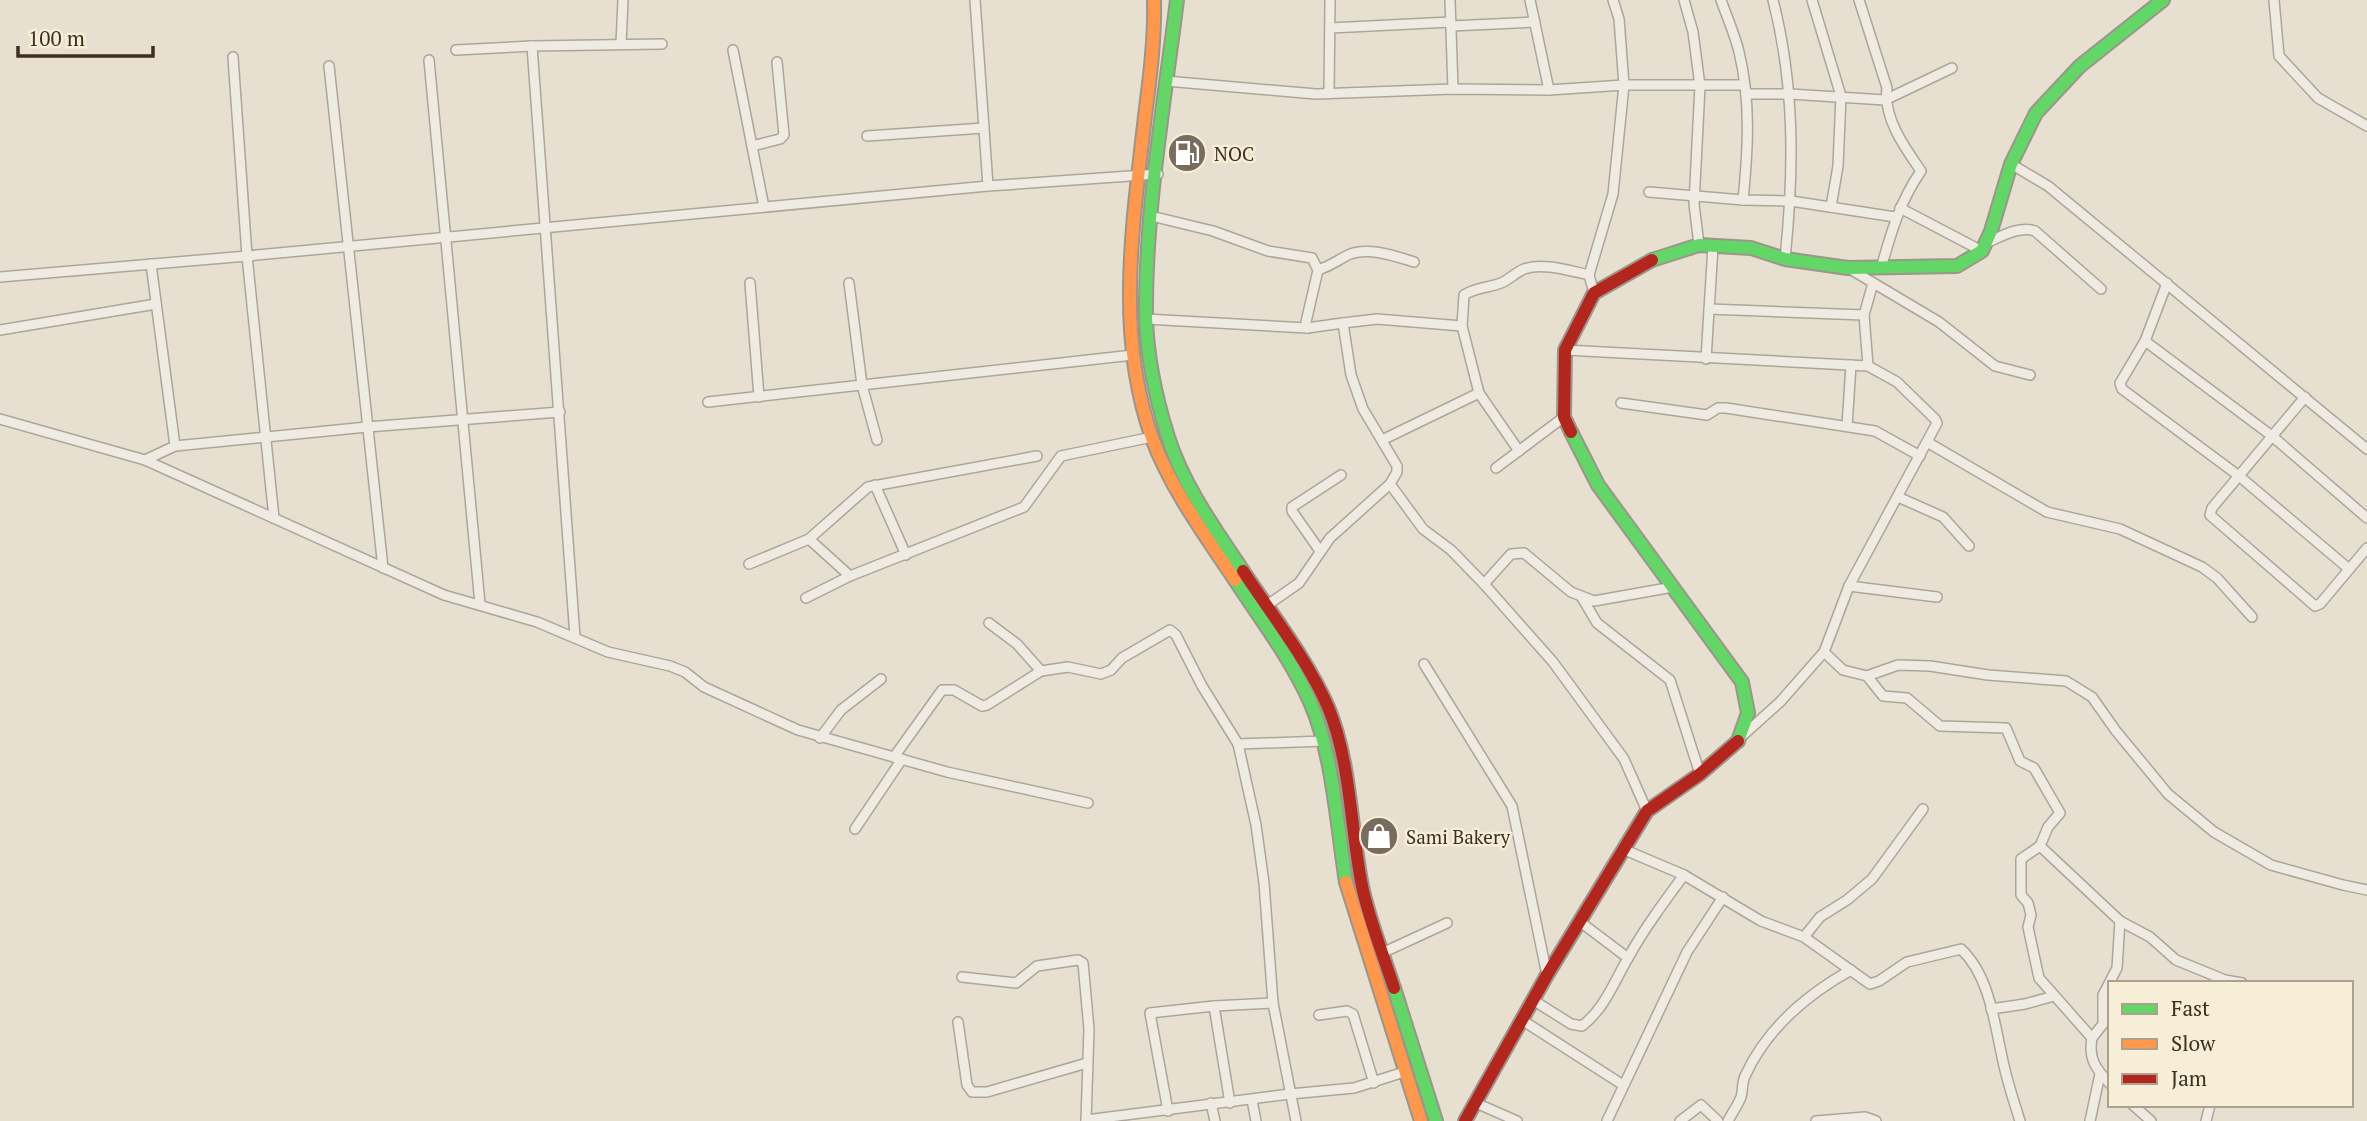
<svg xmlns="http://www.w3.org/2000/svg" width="2367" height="1121" viewBox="0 0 2367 1121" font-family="'PT Serif',serif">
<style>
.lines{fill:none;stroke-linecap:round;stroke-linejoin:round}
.street-casing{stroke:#ada599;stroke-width:12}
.fast-casing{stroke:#9c958a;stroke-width:16}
.slow-casing{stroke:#9c958a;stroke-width:16}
.jam-casing{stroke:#9c958a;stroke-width:16}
.street{stroke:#efebe3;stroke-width:9}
.fast{stroke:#63d668;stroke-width:12}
.slow{stroke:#ff974d;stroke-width:12}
.jam{stroke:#b3261e;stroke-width:12}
.labels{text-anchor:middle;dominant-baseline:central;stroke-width:5;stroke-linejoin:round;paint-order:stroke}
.poi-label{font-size:19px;fill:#3d2e20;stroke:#f7eed8;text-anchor:start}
</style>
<rect width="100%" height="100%" fill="#e7e0d1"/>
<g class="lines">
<!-- street casing -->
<g class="street-casing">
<g id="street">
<path d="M975,0l13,186"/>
<path d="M1450,0l3,89"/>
<path d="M1530,0l19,90"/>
<path d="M1613,0l6,19 5,66h120"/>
<path d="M1684,0l9,32 7,54 -6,118 5,41"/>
<path d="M1721,0c6,17 14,35 18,52 12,49 9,98 4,148"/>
<path d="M1773,0c22,86 21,171 12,259"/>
<path d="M1812,0l29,96 -3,70 -7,41"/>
<path d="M1859,0l28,88c-4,30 18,60 34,83 -21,30 -30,62 -40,97"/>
<path d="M2274,0l5,56 39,42 49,28"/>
<path d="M1451,26l84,-4"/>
<path d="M1330,28l121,-6"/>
<path d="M621,44l2,-44"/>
<path d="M532,46l43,591"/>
<path d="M456,50l76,-4 130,-2"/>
<path d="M733,50l31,157"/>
<path d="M233,57l14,199 27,262"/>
<path d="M429,60l51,544"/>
<path d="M329,66l54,502"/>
<path d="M1166,81l150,13 137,-5 96,1 75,-5 -11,109 -24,81 5,18"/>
<path d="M1329,93l1,-93"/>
<path d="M1746,94h44l95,6 67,-32"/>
<path d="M867,136l117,-8"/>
<path d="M752,146l28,-7 4,-4 -7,-73"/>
<path d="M2011,164l37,22 319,263"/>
<path d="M1649,192l94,8 48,1 104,16"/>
<path d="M1900,208l82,43"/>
<path d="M1151,216l62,15 55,20 44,7 6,12 -12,52 1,6"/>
<path d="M1986,243c14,-6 34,-18 49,-12l66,58"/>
<path d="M151,264l24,182"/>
<path d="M1850,269l89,53 56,44 35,9"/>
<path d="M1318,270c15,-5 18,-9 30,-15 19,-9 47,1 66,7"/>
<path d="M0,277l247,-21 741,-70 170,-12"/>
<path d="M750,283l9,114"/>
<path d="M849,283l13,102 15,55"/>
<path d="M2167,283l-22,58 -25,42 2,6 117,87 110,93"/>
<path d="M1709,309l155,6"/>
<path d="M1146,319l161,9 36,-5 8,52 12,34 34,57v6l-7,12 33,45 28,21 33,34"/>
<path d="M1343,323l34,-4 85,7"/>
<path d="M0,330l156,-26"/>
<path d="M2145,341l127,95 95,82"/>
<path d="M1565,350l303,16"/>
<path d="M1706,359l7,-113"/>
<path d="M2305,397l-93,111 -2,7 105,91 5,-2 47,-56"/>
<path d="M708,402l425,-47"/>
<path d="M1621,403l86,12 11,-7h8l149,23 45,25"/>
<path d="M0,419l145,41 299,135 93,27 71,30 62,14 15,6 19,15 94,43 149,42 141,31"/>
<path d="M1847,426l4,-61"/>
<path d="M1382,440l97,-47"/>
<path d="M1927,442l120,70 73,17 82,38 15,11 35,39"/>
<path d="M1519,451l-40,-58 -17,-67 2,-31c12,-8 25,-7 37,-12 8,-3 15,-11 23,-14 19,-7 46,2 65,6"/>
<path d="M145,460l30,-14 192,-19 193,-15"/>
<path d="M1496,468l68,-51"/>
<path d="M875,485l31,70"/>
<path d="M1898,497l45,20 26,29"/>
<path d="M809,539l41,37"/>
<path d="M1320,551l-28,-40v-4l49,-32"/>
<path d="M749,564l60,-25 59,-52 169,-31"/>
<path d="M1849,586l88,11"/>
<path d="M1581,596l16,27 73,57 30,94"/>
<path d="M806,598l44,-22 174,-69 37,-51 91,-19"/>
<path d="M1266,606l33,-23 31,-45 60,-54"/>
<path d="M989,623l28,21 24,27"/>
<path d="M1824,652l19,18 24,6 31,-11 32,1 58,9 78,6 26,16 24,34 52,63 46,38 57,33 72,20 24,5"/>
<path d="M1424,664l88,142 35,169"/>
<path d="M1867,676l16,20 24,2 33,28 66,2 14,33 14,7 26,45 -12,14 -8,19 80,75 -3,47 -14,27v29l-11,14"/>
<path d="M1741,737l39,-35 44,-50 25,-66 88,-163 -2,-4 -38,-37 -29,-16 -4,-51 9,-32"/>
<path d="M820,738l21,-28 40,-31"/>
<path d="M1238,744l86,-3"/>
<path d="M894,757l48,-67h12l28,16 5,-1 54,-34 27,-4 33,7 10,-4 11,-12 48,-28 6,5 26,51 36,58 18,81 8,58 9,120 23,118"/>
<path d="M1647,811l-23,-52 -71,-97 -69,-78 27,-30 13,-1 47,39 23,9 79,-14"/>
<path d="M855,829l47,-70"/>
<path d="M2040,846l-19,13v36l7,8 3,12 -3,12 11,51 53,60c-4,21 4,31 18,46"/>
<path d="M1625,850l59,25 77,46 43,16 66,47 9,-3 28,-19 54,-13c32,30 34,84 45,125 4,16 9,31 14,47"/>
<path d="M1579,921l49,37"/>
<path d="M2120,921l30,16 26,23 49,20 17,3"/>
<path d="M1804,937l16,-20 27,-17 25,-21 51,-70"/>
<path d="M1382,953l65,-30"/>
<path d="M962,977l54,6 21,-17 41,-6 5,3 6,66 -3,92"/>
<path d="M1533,1000l38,24 11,2c23,-18 32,-44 46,-68 16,-29 36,-56 56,-83"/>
<path d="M1214,1006l16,97"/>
<path d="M1991,1009l34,-5 29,-8"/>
<path d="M1319,1015l28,-4 6,3 21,69"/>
<path d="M1522,1020l101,65"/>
<path d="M958,1022l9,63 5,7h15l100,-29"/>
<path d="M1252,1100l4,21"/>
<path d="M1211,1103l4,18"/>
<path d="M1476,1103l41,18"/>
<path d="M2133,1105l18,16"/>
<path d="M1168,1111l-18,-98 64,-7 59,-3"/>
<path d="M1086,1120l204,-26 64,-6 50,-16"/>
<path d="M1607,1121l80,-169 36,-55"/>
<path d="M1680,1121l21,-16 17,16"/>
<path d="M1728,1121c4,-8 10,-16 13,-24 2,-7 1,-15 4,-21 22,-48 61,-81 106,-106"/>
<path d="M1816,1121l49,-4 11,4"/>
<path d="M2090,1121l10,-47"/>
<path d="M2206,1121l4,-16"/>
</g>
</g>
<!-- fast casing -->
<g class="fast-casing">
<g id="fast">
<path d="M1177,0c-13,105 -32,211 -31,317 1,40 10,82 22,120 15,48 47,92 75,134"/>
<path d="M1652,260l47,-15 52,3 34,11 63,9 109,-2 25,-15 9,-20 20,-67 25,-51 44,-47 83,-66"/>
<path d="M1571,432l27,53 144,197 6,31 -10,28"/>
<path d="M1235,580c26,40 57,80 76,124 22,51 26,122 35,178"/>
<path d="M1394,988l42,133"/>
</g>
</g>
<!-- slow casing -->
<g class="slow-casing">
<g id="slow">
<path d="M1154,0c1,39 -4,77 -9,116 -12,107 -30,218 7,322 19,51 53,97 83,142"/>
<path d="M1346,882l75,239"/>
</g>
</g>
<!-- jam casing -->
<g class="jam-casing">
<g id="jam">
<path d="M1571,432l-7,-15 1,-67 29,-57 58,-33"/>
<path d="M1243,571c29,44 64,88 85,136 23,55 22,120 34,179 7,34 21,68 32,102"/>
<path d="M1465,1121l82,-146 100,-164 53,-37 38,-33"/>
</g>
</g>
<!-- street -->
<use href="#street" class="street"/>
<!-- fast -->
<use href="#fast" class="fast"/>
<!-- slow -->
<use href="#slow" class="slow"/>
<!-- jam -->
<use href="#jam" class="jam"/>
</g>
<!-- icons -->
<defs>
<g id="fuel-disc" transform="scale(2.0125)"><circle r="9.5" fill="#786c5e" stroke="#f7eed8"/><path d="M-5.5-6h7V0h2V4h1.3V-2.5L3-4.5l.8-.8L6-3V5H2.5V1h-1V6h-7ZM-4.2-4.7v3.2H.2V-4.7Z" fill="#fff"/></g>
<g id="shop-disc" transform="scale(2.0125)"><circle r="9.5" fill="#786c5e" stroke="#f7eed8"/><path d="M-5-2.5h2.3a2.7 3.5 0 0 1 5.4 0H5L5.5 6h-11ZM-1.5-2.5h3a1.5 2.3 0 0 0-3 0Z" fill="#fff"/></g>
</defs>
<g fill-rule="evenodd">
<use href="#fuel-disc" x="1187" y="153"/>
<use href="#shop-disc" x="1379" y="836"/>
</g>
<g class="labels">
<!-- poi labels -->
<g class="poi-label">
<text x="1214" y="153">NOC</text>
<text x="1406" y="836">Sami Bakery</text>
</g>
</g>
<!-- legend -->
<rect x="2108" y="981" width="245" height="126" fill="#f7eed8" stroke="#ada18e" stroke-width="2"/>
<rect x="2122" y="1004" width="35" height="10" fill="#63d668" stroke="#ada18e" stroke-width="2"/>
<text x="2171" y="1016" font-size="21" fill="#3d2e20">Fast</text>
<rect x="2122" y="1039" width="35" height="10" fill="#ff974d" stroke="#ada18e" stroke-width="2"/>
<text x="2171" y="1051" font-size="21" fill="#3d2e20">Slow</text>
<rect x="2122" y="1074" width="35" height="10" fill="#b3261e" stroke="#ada18e" stroke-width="2"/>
<text x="2171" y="1086" font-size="21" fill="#3d2e20">Jam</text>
<!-- scale -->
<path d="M18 46v10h135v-10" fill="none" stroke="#3d2e20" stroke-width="3.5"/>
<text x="28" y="46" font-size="21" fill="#3d2e20" stroke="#f7eed8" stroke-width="5" paint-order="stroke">100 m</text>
</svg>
